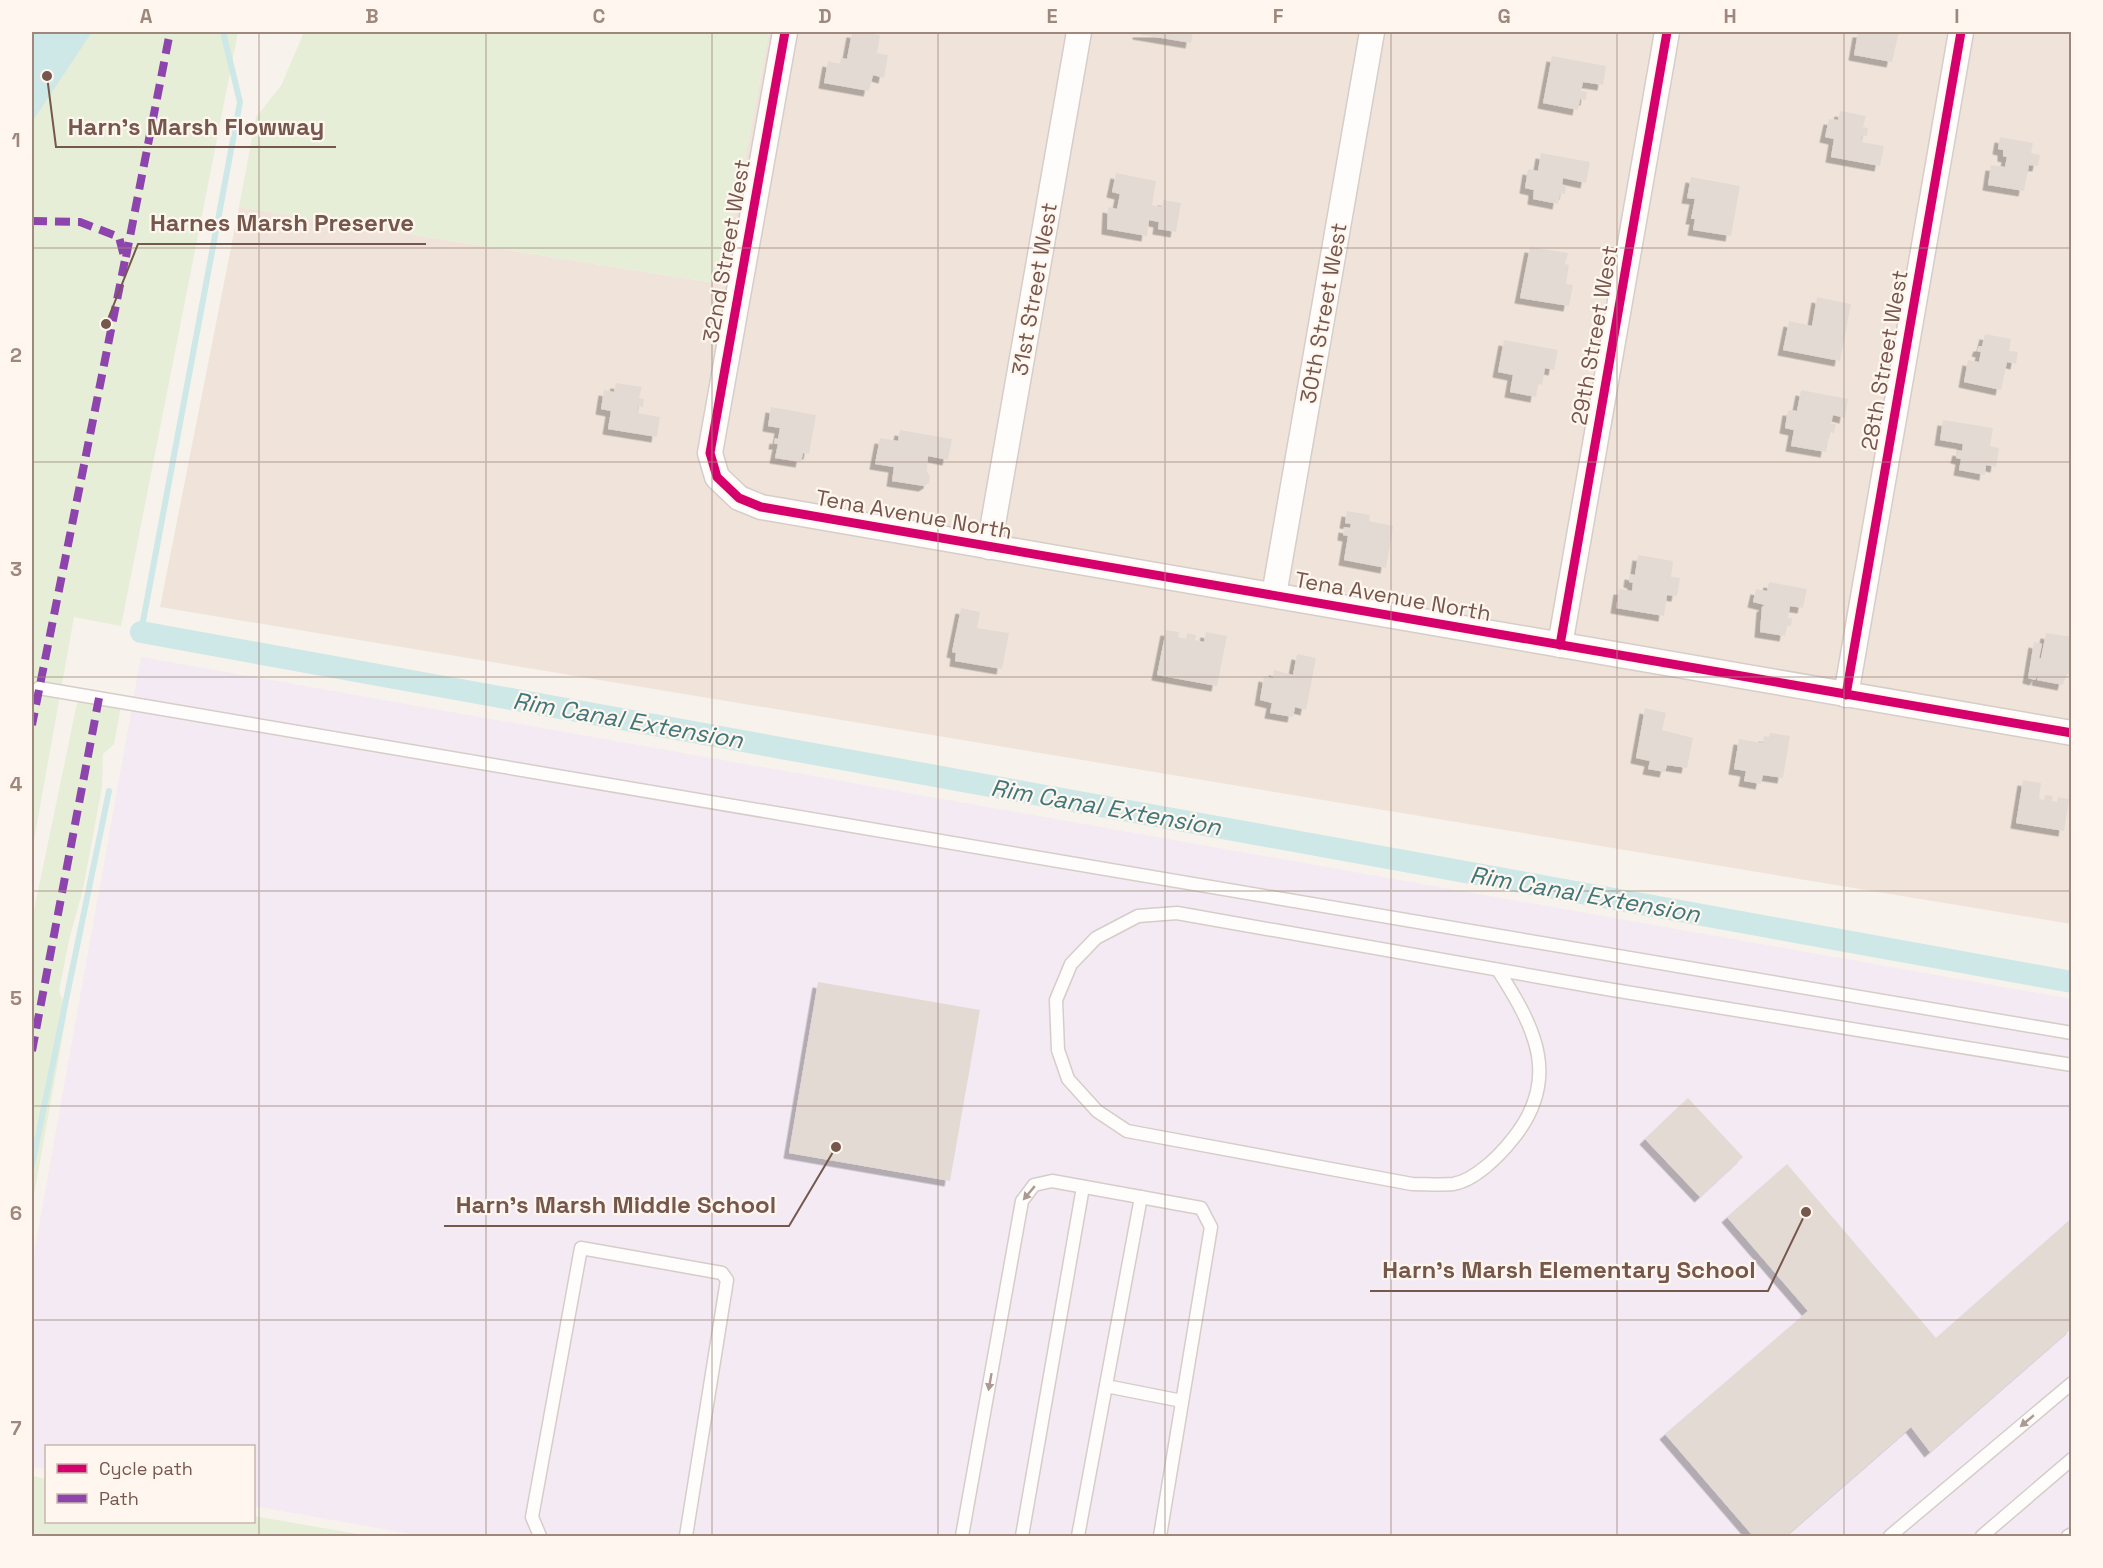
<svg xmlns="http://www.w3.org/2000/svg" width="2103" height="1568" viewBox="0 0 2103 1568" font-family="'Space Grotesk',sans-serif">
<style>
.residential{fill:#f0e4da}
.education{fill:#f3eaf3}
.green{fill:#e6eed7}
.water{fill:#cee8e8}
.lines{fill:none;stroke-linecap:round;stroke-linejoin:round}
.stream{stroke:#cee8e8;stroke-width:6}
.canal{stroke:#cee8e8;stroke-width:22}
.building{fill:#e4dad4;filter:url(#shadow)}
.lane-casing{stroke:#d6cdc8;stroke-width:15}
.street-casing{stroke:#d6cdc8;stroke-width:27}
.lane{stroke:#fefdfc;stroke-width:12}
.street{stroke:#fefdfc;stroke-width:24}
.quiet{stroke:#8e44ad;stroke-width:8;stroke-dasharray:15 8;stroke-linecap:butt}
.cycleway-casing{stroke:#fff7ef;stroke-width:13}
.cycleway{stroke:#d6006c;stroke-width:9}
.oneway{fill:#ac9992}
.grid{fill:none;stroke:#9e887e;stroke-width:1.5;stroke-opacity:0.55}
.labels{text-anchor:middle;dominant-baseline:central;stroke-width:4.5;stroke-linejoin:round;paint-order:stroke}
.street-label{font-size:22px;fill:#76574c;stroke:#fff7ef}
.water-label{font-size:24px;font-style:italic;fill:#40777b;stroke:#fff7ef}
.leader{fill:none;stroke:#76574c;stroke-width:2}
.callout-dot{fill:#76574c;stroke:#fff7ef;stroke-width:2}
.callout-label{font-size:24px;text-anchor:middle;font-weight:bold;fill:#76574c;stroke:#fff7ef;stroke-width:4.5;stroke-linejoin:round;paint-order:stroke}
.neatline{fill:none;stroke:#9e887e;stroke-width:2}
.grid-label{font-size:20px;text-anchor:middle;font-weight:bold;fill:#9e887e}
</style>
<defs>
<filter id="shadow"><feDropShadow dx="-5.5" dy="5.5" stdDeviation="0" flood-color="#0004"/></filter>
</defs>
<rect width="100%" height="100%" fill="#f7f2ec"/>
<!-- residential -->
<path class="residential" d="M769,32h1302v892l-1911,-317 79,-400 482,77z"/>
<!-- education -->
<path class="education" d="M141,657l1930,342v537h-1649l-168,-30v-60h-208v23l-14,-2v-202z"/>
<!-- green -->
<g class="green">
<path d="M32,32h206l-117,594 -47,-9 -42,234z"/>
<path d="M304,32h465l-48,252 -482,-77 17,-90 25,-31z"/>
<path d="M79,694l43,7 -8,43 -11,10 -1,33 -19,102 -14,51 -10,51 8,20 -35,195v-286z"/>
<path d="M32,1476l14,3v43h208v-6l115,20h-337z"/>
</g>
<!-- water -->
<path class="water" d="M32,32h60l-60,90z"/>
<g class="lines">
<!-- stream -->
<g class="stream">
<path d="M141,632l99,-530 -17,-70"/>
<path d="M32,1165l77,-374"/>
</g>
<!-- canal -->
<path class="canal" d="M141,632l1931,350"/>
</g>
<!-- building -->
<g class="building">
<path d="M852,32l28,3 -3,18 11,2 -4,23 -11,-3 -4,16 -45,-8 4,-22 12,3 1,-6 6,1z"/>
<path d="M1138,32h55l-2,11 -53,-9z"/>
<path d="M1858,32h41l-7,30 -38,-7z"/>
<path d="M1552,56l54,10 -3,19 -20,-3 -2,9 6,1 -1,8 -6,-1 -2,11 -35,-7z"/>
<path d="M1840,111l26,5 -3,11 5,1 -1,8 -5,-1 -1,7 23,4 -4,20 -49,-9 3,-18 -9,-2 4,-18 9,1z"/>
<path d="M2000,137l33,6 -2,10 9,2 -2,11 -9,-1 -5,26 -36,-6 3,-20 14,2 2,-10 -4,-1v-6l-5,-1z"/>
<path d="M1541,153l49,9 -4,21 -23,-5 -1,7 4,1 -1,8 -5,-1 -2,11 -25,-5 1,-9 -9,-2 3,-19 10,2z"/>
<path d="M1116,173l40,8 -4,24 10,2 1,-7 18,3 -5,29 -18,-3 1,-7 -10,-2 -2,16 -40,-7 1,-22 9,2 3,-15 -8,-2z"/>
<path d="M1691,177l49,9 -9,50 -38,-6 2,-11h-4l4,-20 -8,-1z"/>
<path d="M1530,247l38,6 -3,11 4,1 -3,19 7,1 -4,21 -49,-8z"/>
<path d="M1817,297l34,7 -11,57 -57,-11 6,-29 23,5z"/>
<path d="M1985,334l26,5 -2,12 9,1 -2,12 -9,-2 -6,28 -37,-8 4,-22 11,2 2,-10 -4,-1 2,-5h3z"/>
<path d="M1504,340l54,10 -4,20 -9,-2 -3,17 -4,-1 -2,13 -26,-5 3,-17 -15,-3z"/>
<path d="M616,383l26,4 -3,11 5,1 -1,8 -5,-1 -1,7 23,4 -3,20 -49,-8 3,-18 -10,-2 3,-19 10,2z"/>
<path d="M1801,390l47,9 -3,19 -12,-3 -2,9h5l-2,9 -4,-1 -4,20 -35,-6 3,-16 -9,-2 3,-18 9,1z"/>
<path d="M771,407l45,8 -7,39 -6,-1 -2,9 -26,-4 3,-14h-4l1,-6 3,1 2,-11 -12,-2z"/>
<path d="M1943,420l50,8 -3,18 9,2 -3,19 -10,-2 -1,10 -26,-5 2,-11 -5,-1 2,-8 4,1 1,-7 -23,-4z"/>
<path d="M900,430l52,9 -4,21 -20,-4 -1,16 3,4 -1,7 -5,3 -32,-5 2,-14 -19,-3 5,-26 18,3z"/>
<path d="M1347,511l23,4 -1,6 24,5 -7,42 -42,-8 4,-24 -5,-1 1,-8 6,1 1,-4 -6,-1z"/>
<path d="M1638,555l35,6 -2,16 9,1 -3,18 -10,-1 -3,21 -48,-8 3,-19 13,2 1,-8 -4,-1 1,-8 5,1z"/>
<path d="M1769,582l38,7 -4,19 -13,-2 -2,12h4l-1,8h-4l-2,10 -25,-4 2,-25 3,-2 -12,-3 3,-13 11,2z"/>
<path d="M961,608l19,4 -3,16 32,5 -7,36 -47,-8 1,-8 -4,-1z"/>
<path d="M1166,630l13,2 -1,5 8,2 1,-6 9,2 -1,5 9,2 2,-10 21,4 -10,50 -60,-11z"/>
<path d="M2046,633l26,4v31l-3,7 -3,-1 -3,11 -26,-5 1,-5 -3,5 -7,-2 6,-36 8,2 -3,14h2z"/>
<path d="M1297,654l19,4 -10,52 -11,-3 -2,10 -23,-4 2,-10 -12,-3 4,-24 9,2 1,-8 19,5z"/>
<path d="M1645,708l21,5 -4,17 31,8 -6,30 -20,-3 -2,7 -17,-3 2,-8 -14,-3z"/>
<path d="M1770,733l20,3 -7,42 -20,-3 -2,9 -17,-3 2,-10 -12,-2 5,-30 24,4 1,-7 5,1z"/>
<path d="M2023,780l18,3 -2,16 5,1 1,-5 8,1 -1,5 5,1 1,-5 11,2 -5,32 -48,-8z"/>
<path d="M818,982l162,28 -30,171 -161,-28z"/>
<path d="M1688,1098l55,59 -43,40 -55,-58z"/>
<path d="M1787,1164l149,174 136,-120v110l-142,124 -19,-25 -125,109h-33l-88,-102 143,-123 -81,-94z"/>
</g>
<g class="lines">
<!-- lane casing -->
<g class="lane-casing">
<g id="lane">
<path d="M39,688l2033,345"/>
<path d="M1498,970c38,59 64,110 13,171 -12,15 -37,40 -58,43 -13,1 -28,0 -41,0l-285,-53 -30,-20 -29,-32 -10,-29 -2,-50 15,-36 25,-26 42,-22 39,-3 430,76 465,76"/>
<path d="M1106,1386l76,15"/>
<path d="M540,1536l-8,-19 49,-269 141,25 5,7 -41,256"/>
<path d="M962,1536l60,-335 12,-16 18,-4 149,27 10,19 -51,309"/>
<path d="M1022,1536l61,-349"/>
<path d="M1078,1536l63,-339"/>
<path d="M1890,1536l182,-153"/>
<path d="M1982,1536l90,-77"/>
<path d="M2068,1536l4,-2"/>
</g>
</g>
<!-- street casing -->
<g class="street-casing">
<g id="street">
<path d="M785,32l-75,421 7,24 22,21 22,9 1311,226"/>
<path d="M989,547l90,-515"/>
<path d="M1274,595l98,-563"/>
<path d="M1560,645l107,-613"/>
<path d="M1846,695l115,-663"/>
</g>
</g>
<!-- lane -->
<use href="#lane" class="lane"/>
<!-- street -->
<use href="#street" class="street"/>
<!-- quiet -->
<g class="quiet">
<path d="M32,221l48,1 39,15 6,23 -93,465"/>
<path d="M126,257l44,-225"/>
<path d="M32,1051l67,-353"/>
</g>
<!-- cycleway casing -->
<g class="cycleway-casing">
<g id="cycleway">
<path d="M785,32l-75,421 7,24 22,21 22,9 1311,226"/>
<path d="M1560,645l107,-613"/>
<path d="M1846,695l115,-663"/>
</g>
</g>
<!-- cycleway -->
<use href="#cycleway" class="cycleway"/>
</g>
<!-- one-way arrows -->
<defs><path id="oneway-solid" d="M-6-.8H1V-3.2L6.5 0L1 3.2V.8H-6Z" transform="scale(1.5)"/></defs>
<g class="oneway">
<use href="#oneway-solid" transform="translate(1029 1193) rotate(130)"/>
<use href="#oneway-solid" transform="translate(990 1382) rotate(100)"/>
<use href="#oneway-solid" transform="translate(2027 1421) rotate(140)"/>
</g>
<!-- grid -->
<path class="grid" d="M259,32v1504M486,32v1504M712,32v1504M938,32v1504M1165,32v1504M1391,32v1504M1617,32v1504M1844,32v1504M32,248h2040M32,462h2040M32,677h2040M32,891h2040M32,1106h2040M32,1320h2040"/>
<g class="labels">
<!-- street labels -->
<g class="street-label">
<text transform="translate(726 251) rotate(-80)">32nd Street West</text>
<text transform="translate(1034 289) rotate(-80)">31st Street West</text>
<text transform="translate(1323 313) rotate(-80)">30th Street West</text>
<text transform="translate(1594 335) rotate(-80)">29th Street West</text>
<text transform="translate(1884 360) rotate(-80)">28th Street West</text>
<text transform="translate(914 514) rotate(10)">Tena Avenue North</text>
<text transform="translate(1393 596) rotate(10)">Tena Avenue North</text>
</g>
<!-- water labels -->
<g class="water-label">
<text transform="translate(628 720) rotate(10)">Rim Canal Extension</text>
<text transform="translate(1106 807) rotate(10)">Rim Canal Extension</text>
<text transform="translate(1585 894) rotate(10)">Rim Canal Extension</text>
</g>
</g>
<!-- callouts -->
<path class="leader" d="M47 76L56 147H336M106 324L138 244H426M836 1147L789 1226H444M1806 1212L1768 1291H1370"/>
<g class="callout-dot">
<circle cx="47" cy="76" r="6"/>
<circle cx="106" cy="324" r="6"/>
<circle cx="836" cy="1147" r="6"/>
<circle cx="1806" cy="1212" r="6"/>
</g>
<g class="callout-label">
<text x="196" y="135">Harn's Marsh Flowway</text>
<text x="282" y="231">Harnes Marsh Preserve</text>
<text x="616" y="1213">Harn's Marsh Middle School</text>
<text x="1569" y="1278">Harn's Marsh Elementary School</text>
</g>
<!-- border -->
<rect width="2103" height="1568" fill="none" stroke="#fff7ef" stroke-width="66"/>
<!-- legend -->
<rect x="45" y="1445" width="210" height="78" fill="#fff7ef" stroke="#c8b7ae" stroke-width="1.5"/>
<rect x="57" y="1464" width="30" height="9" fill="#d6006c" stroke="#c8b7ae" stroke-width="1.5"/>
<text x="99" y="1475" font-size="18" fill="#76574c">Cycle path</text>
<rect x="57" y="1494" width="30" height="9" fill="#8e44ad" stroke="#c8b7ae" stroke-width="1.5"/>
<text x="99" y="1505" font-size="18" fill="#76574c">Path</text>
<rect x="33" y="33" width="2037" height="1502" class="neatline"/>
<g class="grid-label">
<text x="146" y="23">A</text>
<text x="372" y="23">B</text>
<text x="599" y="23">C</text>
<text x="825" y="23">D</text>
<text x="1052" y="23">E</text>
<text x="1278" y="23">F</text>
<text x="1504" y="23">G</text>
<text x="1730" y="23">H</text>
<text x="1957" y="23">I</text>
<text x="16" y="147">1</text>
<text x="16" y="362">2</text>
<text x="16" y="576">3</text>
<text x="16" y="791">4</text>
<text x="16" y="1005">5</text>
<text x="16" y="1220">6</text>
<text x="16" y="1435">7</text>
</g>
</svg>
